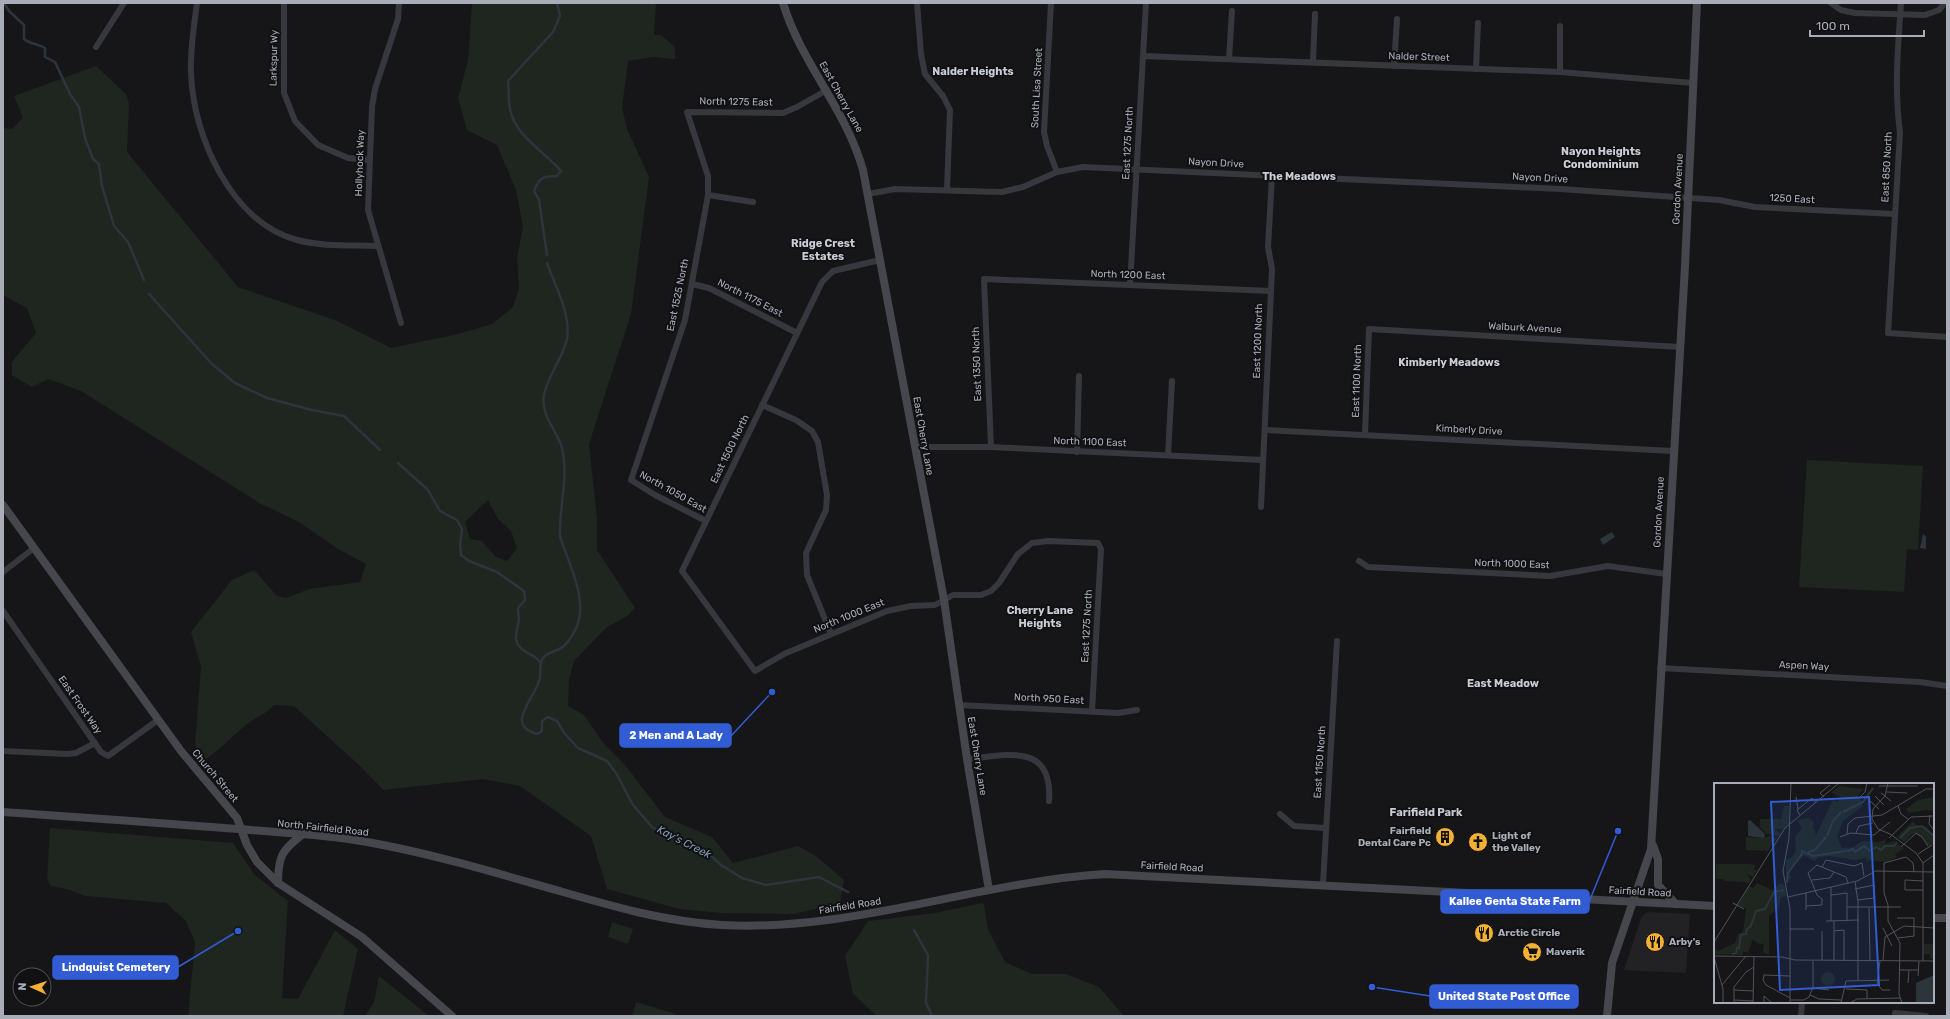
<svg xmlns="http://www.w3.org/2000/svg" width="1950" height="1019" viewBox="0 0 1950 1019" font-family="Rubik,sans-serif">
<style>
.built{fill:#222225}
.green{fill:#1e261f;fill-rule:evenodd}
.water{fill:#2c353c}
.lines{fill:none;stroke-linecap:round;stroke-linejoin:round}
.stream{stroke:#2c353c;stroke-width:2.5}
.street{stroke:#37383d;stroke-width:6}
.secondary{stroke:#45474d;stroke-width:8}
.labels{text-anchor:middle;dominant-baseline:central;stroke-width:4;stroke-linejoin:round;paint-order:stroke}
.street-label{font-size:10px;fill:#a8adb8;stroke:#111113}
.poi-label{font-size:10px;font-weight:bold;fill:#a8adb8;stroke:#111113;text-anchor:start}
.neighbourhood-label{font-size:11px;font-weight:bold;fill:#c9ccd4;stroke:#111113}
.water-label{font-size:11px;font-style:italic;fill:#7f9bb3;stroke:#111113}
.inset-river{fill:none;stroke:#2c353c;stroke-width:2}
.inset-road{fill:none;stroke:#505258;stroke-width:1}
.view{fill:#325cd3;fill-opacity:0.15;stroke:#325cd3;stroke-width:2}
.inset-edge{fill:none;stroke:#a8adb8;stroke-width:2}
.leader{fill:none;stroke:#325cd3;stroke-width:1.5}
.callout-dot{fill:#325cd3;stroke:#111113;stroke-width:1.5}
.callout{fill:#325cd3;stroke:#325cd3;stroke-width:1.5}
.callout-label{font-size:11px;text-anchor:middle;font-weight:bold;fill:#fff}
</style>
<rect width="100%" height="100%" fill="#161618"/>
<!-- built -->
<path class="built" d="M1650,912l40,2 -4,59 -62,-3 17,-52 5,-5z"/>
<!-- green -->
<g class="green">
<path d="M472,3h184l-2,32h7l14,12v12l-22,-2 -25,4 -6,47 5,21 22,48 -18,137 -42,130 8,74v32l38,58 -8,8 -20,11 -33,34 -5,18 -1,27 16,9 20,29 21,21 40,52 47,20 21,26 65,-17 18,10 28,24 -4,23 -46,11 -72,-1 -43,-4 -72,-20 -16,-53 -71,-50 -37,-7 -100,11 -22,-23 -67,-61 -20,-1c-7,8 -15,11 -23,16 -15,11 -29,27 -46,39l-10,-15 6,-78 -10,-35 41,-52 22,-10 23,26 9,2 23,-9 51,-7 6,-18 -28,-15 -39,-27 -38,-18 -180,-113 -33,-12 -16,8 -20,-12v-12l3,-5 21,-25 -9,-25 -24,-13v-167l9,1 11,-11 -9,-22 82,-30 30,28 3,10 -2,48 111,135 97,33 56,28 67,-14 34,-10 21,-17 6,-18 -2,-31 6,-31 -7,-37 -19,-45 -30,-15 -9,-32 10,-38zM488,500l10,19 13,12 6,17 -10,13 -11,-4 -14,-16 -12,-2 -5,-17z"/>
<path d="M1807,460l116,6 -5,84 -11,-1 -3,43 -105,-5z"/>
<path d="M50,828l183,15 22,32 33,26 -6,97 16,1 37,-69 23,19 -15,67h-155l7,-74 -9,-21 -20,-18 -81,-7 -18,-7 -16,-3 -4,-6z"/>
<path d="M982,903l2,1 4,25 17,33 27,12h34l33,13 25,29h-247l-24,-22 -8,-38 23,-35 67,-8z"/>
<path d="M612,922l21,7 -5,15 -20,-7z"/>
<path d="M379,976l50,40h-64l9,-14z"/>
<path d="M636,1002l40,12 -1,2h-43z"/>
</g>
<!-- water -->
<g class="water">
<path d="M1612,532l3,5 -12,8 -3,-6z"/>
<path d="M1923,534l3,3v12l-6,-1z"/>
</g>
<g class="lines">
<!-- stream -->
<g class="stream">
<path d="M4,3l5,8 15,14v14c6,5 14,5 21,9v9l10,5 15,32 9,13 6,31 8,21 6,5 3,22 12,40 14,16 16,38"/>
<path d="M547,255l-8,-55 -5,-9c5,-13 9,-15 23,-15l4,-5c-16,-19 -46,-35 -51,-62 -2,-9 -1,-19 -2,-28l45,-49 7,-16 -3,-13"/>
<path d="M547,263c8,23 24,51 20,76 -4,19 -19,36 -23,56 -4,20 13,35 18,53 7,29 -3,59 -2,88 1,5 4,12 6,17 8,23 20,49 11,73 -2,6 -9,16 -13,20 -6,5 -17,6 -21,12 -5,7 -1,16 -4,23 -6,20 -34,44 -2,53l5,-3v-10l6,-4 9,4 7,12 14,15 29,13 9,12 17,32 19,22 19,11 25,12 13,4 12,11 21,13 24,7 53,-8 29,15"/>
<path d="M149,294l63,70 23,19 32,15 45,12 32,6 36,34"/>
<path d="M398,463l30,27 12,21 17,9 5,9 -2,15 1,11 8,6 28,11 27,19 1,9 -7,8c0,5 2,12 0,16 -2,11 -5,18 5,26 7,5 12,5 17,12"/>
<path d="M914,930l14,25 -2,48 6,13"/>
</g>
<!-- street -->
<g class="street">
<path d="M197,3c-3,23 -7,47 -6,70 2,63 40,149 106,167 26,7 55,5 81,6"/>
<path d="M284,3v90l11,28 23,24 30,13 21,2"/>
<path d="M399,3l-1,16 -23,70 -3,18 -4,103 33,113"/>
<path d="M917,3l4,51 4,20 18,22 7,14 -3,80"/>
<path d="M1051,3l-7,129 3,14 10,26"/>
<path d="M1831,3l10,7 14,3 70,2 14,-5 6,-7"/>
<path d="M1901,3c-3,45 -7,84 -1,130l-12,200 59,4"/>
<path d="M96,47l28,-44"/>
<path d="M1143,56l417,16 133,11"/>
<path d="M1229,59l3,-48"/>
<path d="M1313,62l2,-48"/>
<path d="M1394,66l3,-47"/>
<path d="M1476,69l2,-46"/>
<path d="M1560,72v-46"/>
<path d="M868,194l27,-5 107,3 21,-5 34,-15 26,-5 477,22 159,11 36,7 140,7"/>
<path d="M708,195l45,7"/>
<path d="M880,260l-47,11 -11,11 -140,289 73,100 29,-17 103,-43 24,-5 24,-1 18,-10h28l10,-4 8,-8 19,-29 14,-11 16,-2 50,2 3,6 -9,162"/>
<path d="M692,284l17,4 88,45"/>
<path d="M1130,285l16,-282"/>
<path d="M762,405l34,15 16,11 6,11 9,53 -1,15 -20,43 1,22 24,59"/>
<path d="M1265,430l408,21"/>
<path d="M1365,434l4,-105 311,18"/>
<path d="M915,447h76l272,13"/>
<path d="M991,447l-7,-168 287,12"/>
<path d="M1077,452l2,-76"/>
<path d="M1168,455l4,-74"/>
<path d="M1261,507l11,-238 -4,-22 4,-71"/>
<path d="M706,521l-51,-26 -24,-15 54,-160 23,-125v-19l-21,-64 96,1 14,-6 30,-17"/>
<path d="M1359,561l9,6 182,9 58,-10 58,8"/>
<path d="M3,572l31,-24"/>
<path d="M3,611l98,141 7,4 50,-36"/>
<path d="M1660,668l260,14 27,4"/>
<path d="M959,705l159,8 19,-3"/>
<path d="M3,751l64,3 9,-1 19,-10"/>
<path d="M967,759c40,-4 86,-17 82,42"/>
<path d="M1280,814l14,12 32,2"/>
<path d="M1323,884l14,-243"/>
<path d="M1895,1013l31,3"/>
<path d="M1801,1016l1,-14"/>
</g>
<!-- secondary -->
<g class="secondary">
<path d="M783,3c18,60 63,106 80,167l81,430 23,159 22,131"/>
<path d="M3,505l178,246 56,67 10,27 10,17 21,21 84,54 90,79"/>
<path d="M3,812c78,5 157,11 235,17 49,4 98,6 145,16 61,12 120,30 180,47 52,15 104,30 159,33 130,7 254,-43 383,-51l610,32"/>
<path d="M1653,845l5,14v26l18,19"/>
<path d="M278,883c0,-27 4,-33 25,-49"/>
<path d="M1933,918h14"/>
<path d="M1607,1016l5,-53 39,-114 34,-583 12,-263"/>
</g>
</g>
<!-- icons -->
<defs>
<g id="building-disc" transform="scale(1)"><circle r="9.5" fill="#f2b134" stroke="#111113"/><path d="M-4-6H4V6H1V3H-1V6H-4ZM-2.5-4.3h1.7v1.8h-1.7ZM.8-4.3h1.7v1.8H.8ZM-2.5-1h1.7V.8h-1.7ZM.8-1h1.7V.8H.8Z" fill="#111"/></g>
<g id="church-disc" transform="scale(1)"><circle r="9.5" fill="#f2b134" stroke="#111113"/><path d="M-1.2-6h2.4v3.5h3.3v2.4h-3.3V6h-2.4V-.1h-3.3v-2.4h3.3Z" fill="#111"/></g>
<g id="restaurant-disc" transform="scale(1)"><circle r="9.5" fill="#f2b134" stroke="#111113"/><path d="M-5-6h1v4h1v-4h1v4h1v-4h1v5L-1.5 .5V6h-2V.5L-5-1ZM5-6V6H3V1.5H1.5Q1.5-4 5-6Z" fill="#111"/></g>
<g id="supermarket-disc" transform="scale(1)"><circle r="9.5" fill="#f2b134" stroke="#111113"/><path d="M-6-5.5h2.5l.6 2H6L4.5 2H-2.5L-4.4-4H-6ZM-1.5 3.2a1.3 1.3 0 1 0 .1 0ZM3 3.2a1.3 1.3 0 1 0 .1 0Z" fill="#111"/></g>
</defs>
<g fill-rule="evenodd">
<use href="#building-disc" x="1445" y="837"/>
<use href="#church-disc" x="1478" y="842"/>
<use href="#restaurant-disc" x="1484" y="933"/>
<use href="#restaurant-disc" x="1655" y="942"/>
<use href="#supermarket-disc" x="1532" y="952"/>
</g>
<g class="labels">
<!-- street labels -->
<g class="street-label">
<text transform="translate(1419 57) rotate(2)">Nalder Street</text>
<text transform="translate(274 58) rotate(-89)">Larkspur Wy</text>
<text transform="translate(1037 88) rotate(-87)">South Lisa Street</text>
<text transform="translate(841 97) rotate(61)">East Cherry Lane</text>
<text transform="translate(736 102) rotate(1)">North 1275 East</text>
<text transform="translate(1128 143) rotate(-87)">East 1275 North</text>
<text transform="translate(360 163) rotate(-88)">Hollyhock Way</text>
<text transform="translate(1216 163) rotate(3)">Nayon Drive</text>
<text transform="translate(1887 167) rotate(-87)">East 850 North</text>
<text transform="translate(1540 178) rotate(3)">Nayon Drive</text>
<text transform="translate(1678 189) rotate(-87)">Gordon Avenue</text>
<text transform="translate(1792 199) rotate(3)">1250 East</text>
<text transform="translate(1128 275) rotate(2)">North 1200 East</text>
<text transform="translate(678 295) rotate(-78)">East 1525 North</text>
<text transform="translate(750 298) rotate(27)">North 1175 East</text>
<text transform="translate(1525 328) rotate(3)">Walburk Avenue</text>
<text transform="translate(1258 341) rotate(-88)">East 1200 North</text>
<text transform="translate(977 364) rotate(-92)">East 1350 North</text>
<text transform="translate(1357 381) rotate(-88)">East 1100 North</text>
<text transform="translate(1469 430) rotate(3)">Kimberly Drive</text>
<text transform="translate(923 436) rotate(80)">East Cherry Lane</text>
<text transform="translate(1090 442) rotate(2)">North 1100 East</text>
<text transform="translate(730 449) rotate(-64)">East 1500 North</text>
<text transform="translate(673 492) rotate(29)">North 1050 East</text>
<text transform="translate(1659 512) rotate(-87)">Gordon Avenue</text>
<text transform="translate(1512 564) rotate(2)">North 1000 East</text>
<text transform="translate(849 616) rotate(-22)">North 1000 East</text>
<text transform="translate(1087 626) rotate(-87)">East 1275 North</text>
<text transform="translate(1804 666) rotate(3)">Aspen Way</text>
<text transform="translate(1049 699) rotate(3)">North 950 East</text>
<text transform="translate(80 705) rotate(55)">East Frost Way</text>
<text transform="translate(977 756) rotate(81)">East Cherry Lane</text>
<text transform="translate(1320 762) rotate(-86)">East 1150 North</text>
<text transform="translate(215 776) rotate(50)">Church Street</text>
<text transform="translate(323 828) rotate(6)">North Fairfield Road</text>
<text transform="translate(1172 867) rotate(3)">Fairfield Road</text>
<text transform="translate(1640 892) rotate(3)">Fairfield Road</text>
<text transform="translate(850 906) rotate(-9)">Fairfield Road</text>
</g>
<!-- poi labels -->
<g class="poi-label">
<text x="1431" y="831" text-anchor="end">Fairfield<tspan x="1431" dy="12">Dental Care Pc</tspan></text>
<text x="1492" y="836">Light of<tspan x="1492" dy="12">the Valley</tspan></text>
<text x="1498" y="933">Arctic Circle</text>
<text x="1669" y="942">Arby's</text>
<text x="1546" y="952">Maverik</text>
</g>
<!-- neighbourhood labels -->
<g class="neighbourhood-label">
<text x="973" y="71">Nalder Heights</text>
<text x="1601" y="151">Nayon Heights<tspan x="1601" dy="13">Condominium</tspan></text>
<text x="1299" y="176">The Meadows</text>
<text x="823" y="243">Ridge Crest<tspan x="823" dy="13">Estates</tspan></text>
<text x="1449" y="362">Kimberly Meadows</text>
<text x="1040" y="610">Cherry Lane<tspan x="1040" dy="13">Heights</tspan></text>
<text x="1503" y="683">East Meadow</text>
<text x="1426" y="812">Farifield Park</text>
</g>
<!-- water labels -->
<g class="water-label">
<text transform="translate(684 842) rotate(27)">Kay's Creek</text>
</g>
</g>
<!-- overview -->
<g transform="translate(1714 783)">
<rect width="220" height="220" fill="#161618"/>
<path d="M125,3l24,3 -6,9h3l3,8 -20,15 -6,15 5,12 11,-1 9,-6 17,1 7,-3 -1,5 9,-3 10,8 -9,5 2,3 -12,5 -16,-2 -2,2 -1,-4 -11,2 -26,-4 -10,1 -5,4 -10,-6 -10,10 -5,7 2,6 -5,4v-22l5,-2 5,-7 -1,-14 7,-9 -5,-8 12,-2 5,4 -1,5 3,8 17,-35 4,2 4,-5 -10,-4zM220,14v14l-8,-1 -17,3 -3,-4 12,-9zM70,23h5v17l-6,6h-9l7,5 -2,2 -13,-2 -6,-7v-8h21zM199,38l3,4 10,2 8,8v13l-1,-4 -5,2 -5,-8 -9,-5 -10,9 -7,-5zM56,53l7,2 -9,13 -22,-1v-13l18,1zM2,81h33l6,1 -1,5h3l-4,7 -6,-3 4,6 -3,4 -4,-2 -20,-1v-2h-8zM43,100l15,7 9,-7 3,2 3,11 -6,2 -2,10 -10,8v39l-6,-3 1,-9 -2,1h-4l2,-2 -3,1 -4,-4 -5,13h-5v3l-29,-1 1,-5 3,2 17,-8 3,-9 5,-2 3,-23 -8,-4 11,-19 4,2zM210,161h10v15h-4v-5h-6zM107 196a7 7 0 1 1 14 0a7 7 0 1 1-14 0Z" fill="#1e261f"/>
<path d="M36,37l15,14 -1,4 -16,-2v-15zM220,192v28h-18v-20z" fill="#2c353c"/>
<path class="inset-river" d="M129,29l20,-10 10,-14M113,53l6,-15 8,-9M186,55l10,-10 12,-2 12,10M133,68l6,-2 2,3 9,-6 6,5 6,-4 5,3 4,-4h9l3,-4M94,69l7,-2 11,-13M73,100l1,-10 14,-19v-3l11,5 33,-5M18,171l4,-1 1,-5h2l2,-13 5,-1 1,-5 4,-3 5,-15 9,-2 9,-17 10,-2"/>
<path class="inset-road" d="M174,0l-3,13 -12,13 -1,10 6,10 12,5 26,19 7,10v98M165,3h39M173,9l20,1M167,10l10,8M161,13l9,9M82,14l2,12M110,14l-4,-4 10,-8M146,14l5,-5 2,-9M156,18l9,8M184,23l3,8 7,5M86,32l-3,-5 15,-12 4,5M216,32l-1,9 5,6M142,50l3,-7 14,-3M133,51l1,-10 7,-6 27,-3 44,-26h8M126,54l11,-4 23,2 16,-13M175,55l22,-21 23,-1M187,64l15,-14 6,4 6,9M204,71l14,-9M209,80l11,-8M108,84l4,-7 28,6 8,-3 2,13M98,97l18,-2 4,-6M141,98l3,21v79M209,98l-18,-1v10h18M117,104v34M141,106l19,-4v13l-16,2M92,110v17M117,112l16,-2v28M74,114l69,-16 19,-10 58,1M19,120l11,6M92,123l16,-1v-6l-5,-4 -9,-22 9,-8 29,12 2,6M133,124h54M155,125l1,53M183,135h17v18l-16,2M112,138l33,-1M120,138v39M169,145l9,18M76,146h24M108,148v29M120,148l10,-1v31M0,159l71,-114 54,-45M0,173l68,1 13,3 139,1M0,174l9,32v14M169,177l2,-23 19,-11 30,2M166,178l-3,22 5,7h8M186,187h18M204,193l1,-15M49,197l3,5 24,13M49,197l1,-5 26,1M194,200l1,-13M8,202l23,-28M99,205l16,2M132,206l21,1v9M20,207l19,1M96,212l9,4 22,1M20,217l19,1M76,217h14l5,-3 4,-10v-26M20,220v-16l12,-15 8,-5M39,220l1,-46M50,220v-7l8,7M76,220v-94l-7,-38 6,-33 2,-55M127,220l5,-22 43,-1M136,220l7,-4 43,-1M188,220l-3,-9 1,-51 -12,-22v-16l-4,-12v-30l22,-6 7,6 1,9"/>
<path class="view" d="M155,14l10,188 -99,5 -9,-188z"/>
<rect width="220" height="220" class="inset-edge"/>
</g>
<!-- callouts -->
<path class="leader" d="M772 692L731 736M1618 831L1589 902M238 931L178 967M1372 987L1430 996"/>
<g class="callout-dot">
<circle cx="772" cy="692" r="4"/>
<circle cx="1618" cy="831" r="4"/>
<circle cx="238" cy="931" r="4"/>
<circle cx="1372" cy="987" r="4"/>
</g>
<g class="callout">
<rect x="620" y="724" width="111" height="23" rx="4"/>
<rect x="1441" y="890" width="148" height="23" rx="4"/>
<rect x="53" y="956" width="125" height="23" rx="4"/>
<rect x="1430" y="985" width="148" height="23" rx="4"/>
</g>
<g class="callout-label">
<text x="676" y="739">2 Men and A Lady</text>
<text x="1515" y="905">Kallee Genta State Farm</text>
<text x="116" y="971">Lindquist Cemetery</text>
<text x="1504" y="1000">United State Post Office</text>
</g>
<!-- border -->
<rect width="1950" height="1019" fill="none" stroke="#a8adb8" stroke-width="8"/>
<!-- north arrow -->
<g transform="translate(32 987) rotate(273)"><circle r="19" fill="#111113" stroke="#4d4f55"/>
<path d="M0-3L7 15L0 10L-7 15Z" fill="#f2b134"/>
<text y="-6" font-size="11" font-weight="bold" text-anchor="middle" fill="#a8adb8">N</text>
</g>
<!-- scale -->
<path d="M1810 30v6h114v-6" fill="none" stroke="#a8adb8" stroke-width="2"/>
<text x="1816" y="30" font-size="12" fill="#a8adb8" stroke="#111113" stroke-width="3" paint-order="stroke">100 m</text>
</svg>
